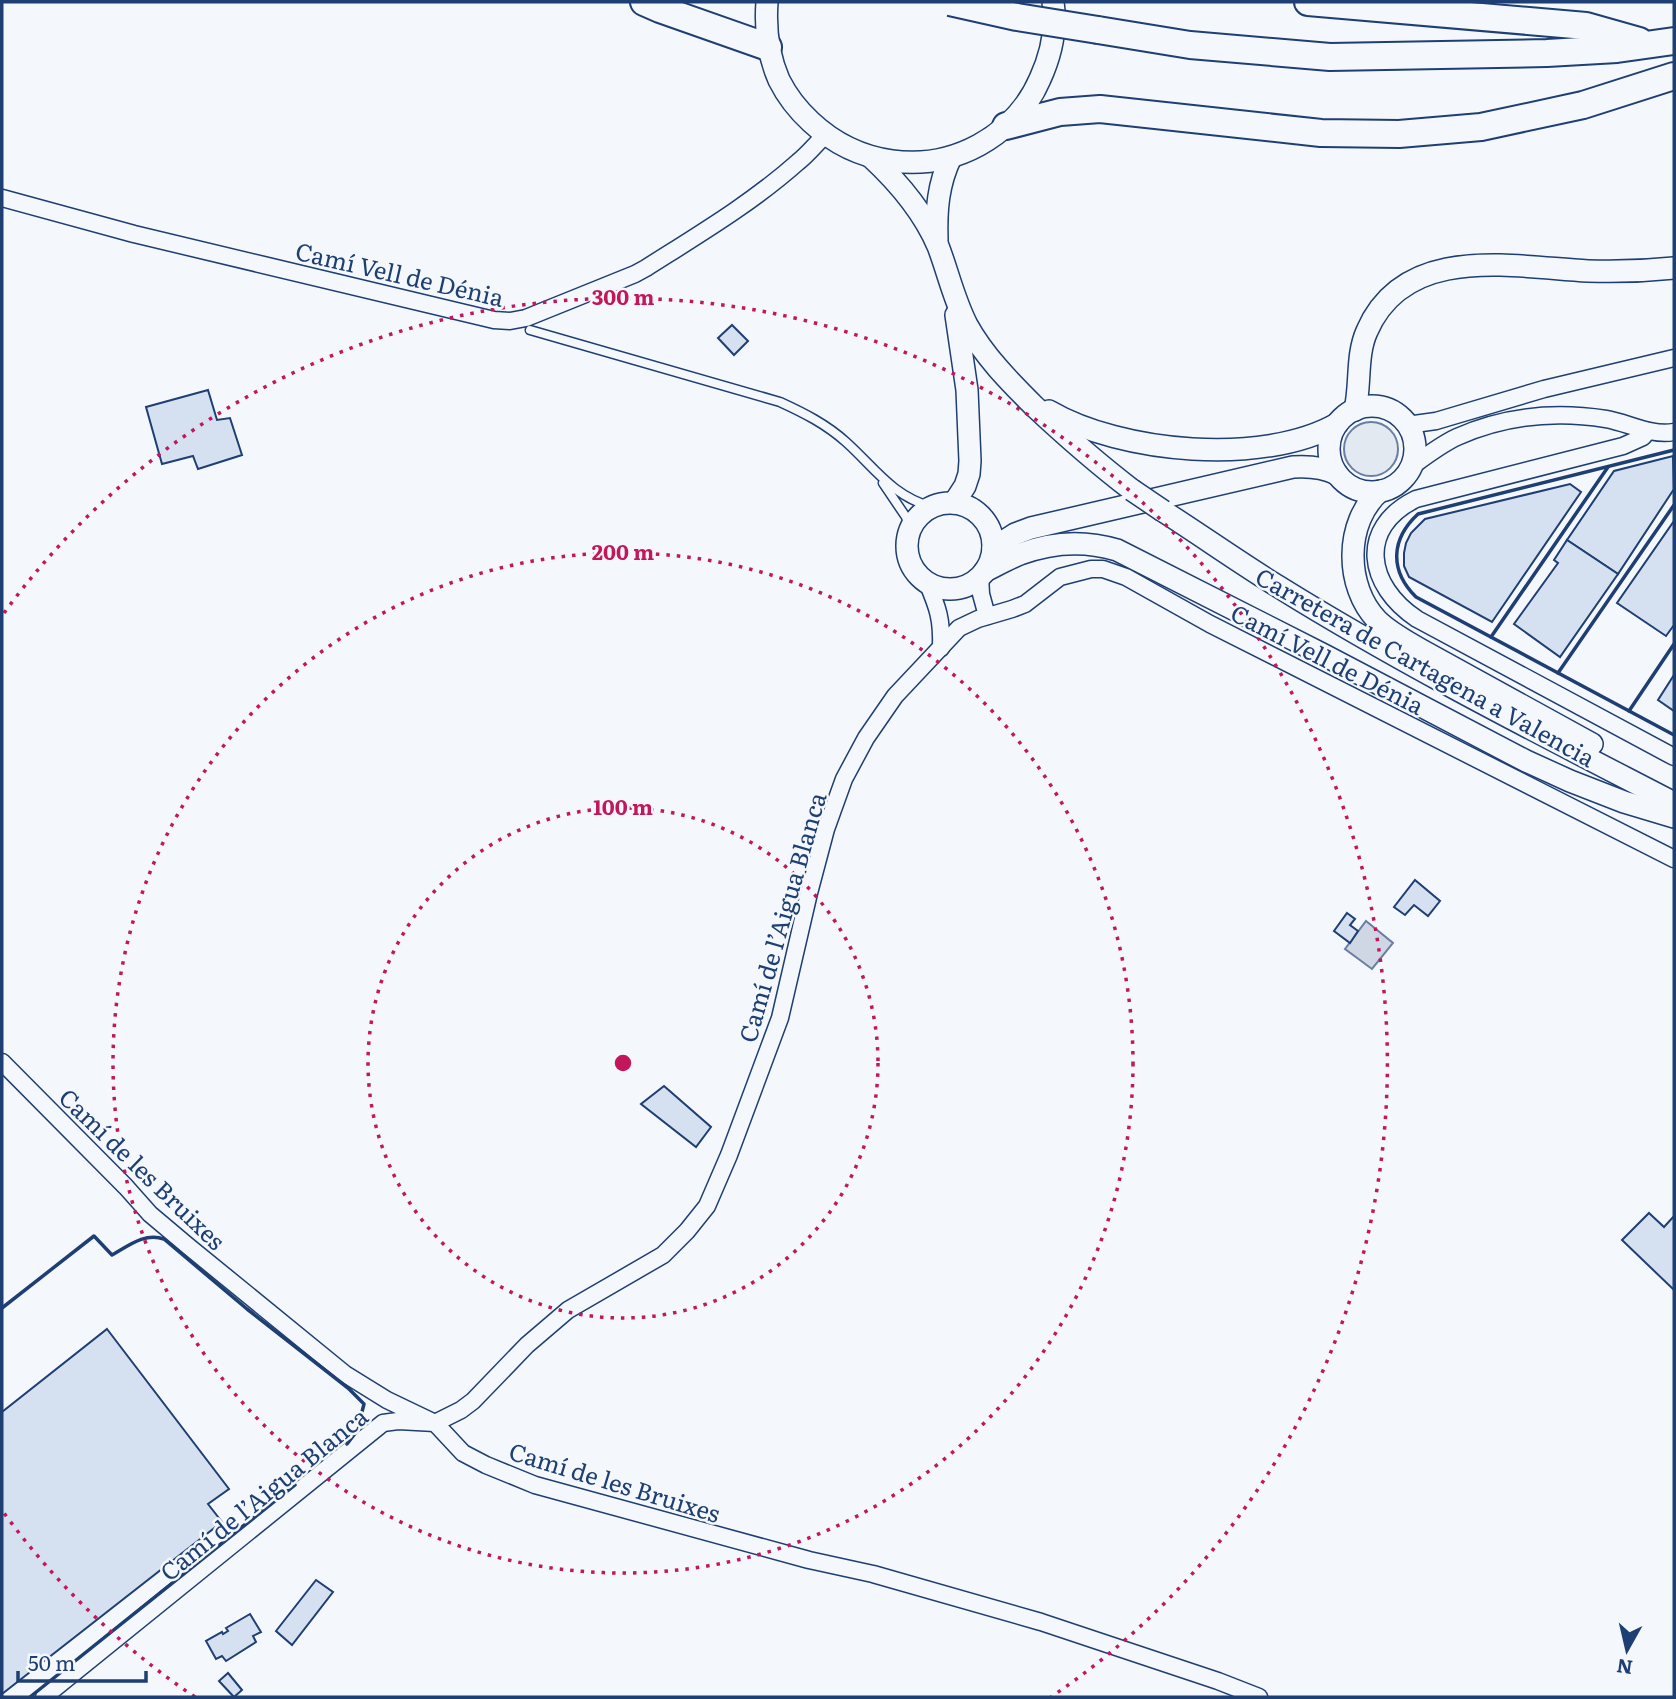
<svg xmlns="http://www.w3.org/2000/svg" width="1676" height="1699" viewBox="0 0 1676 1699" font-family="Literata,serif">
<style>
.green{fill:#e3e9f0;stroke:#687fa3;stroke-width:2}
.water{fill:#cfd7e4;stroke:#687fa3;stroke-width:2}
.building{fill:#d5e0f0;stroke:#1d3f73;stroke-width:2}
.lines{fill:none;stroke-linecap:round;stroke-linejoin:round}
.service-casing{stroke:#1d3f73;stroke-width:11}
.minor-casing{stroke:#1d3f73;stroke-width:19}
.secondary-casing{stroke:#1d3f73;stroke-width:24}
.trunk-casing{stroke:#1d3f73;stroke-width:30}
.service{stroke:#f4f7fb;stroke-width:8}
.minor{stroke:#f4f7fb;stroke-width:16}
.secondary{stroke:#f4f7fb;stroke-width:21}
.trunk{stroke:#f4f7fb;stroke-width:26}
.secondary-bridge-casing{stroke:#1d3f73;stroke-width:24;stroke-linecap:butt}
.trunk-bridge-casing{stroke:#1d3f73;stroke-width:30;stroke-linecap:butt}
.secondary-bridge{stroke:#f4f7fb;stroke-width:21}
.trunk-bridge{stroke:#f4f7fb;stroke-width:26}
.wall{stroke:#1d3f73;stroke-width:3.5}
.ring{fill:none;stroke:#c2185b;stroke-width:3.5;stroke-dasharray:3.5 7}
.labels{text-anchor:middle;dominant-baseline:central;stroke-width:5;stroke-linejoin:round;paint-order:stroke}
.street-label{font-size:24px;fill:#1d3f73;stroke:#f4f7fb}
.centre{fill:#c2185b;stroke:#f4f7fb;stroke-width:3.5}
.ring-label{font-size:21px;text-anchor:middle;font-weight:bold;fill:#c2185b;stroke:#f4f7fb;stroke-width:5;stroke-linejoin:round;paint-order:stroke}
</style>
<rect width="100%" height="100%" fill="#f4f7fb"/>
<!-- green -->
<circle class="green" cx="1371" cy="449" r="27"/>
<!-- water -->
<path class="water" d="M1366,921l27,22 -21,26 -27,-20z"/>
<!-- building -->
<g class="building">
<path d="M732,325l16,16 -14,14 -16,-17z"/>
<path d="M208,390l9,30 13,-2 12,37 -44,14 -5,-13 -31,8 -16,-57z"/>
<path d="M1673,456l1,33 -56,85 -51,-34 47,-69z"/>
<path d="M1570,484l11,8 -89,130 -83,-45 -5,-11v-13l2,-10 5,-10 14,-14z"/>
<path d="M1674,521v104l-8,11 -49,-33z"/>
<path d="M1567,540l51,34 -58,83 -46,-33 44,-61 -4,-3z"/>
<path d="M1674,675v36l-16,-11z"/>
<path d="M1415,880l25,21 -12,15 -14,-11 -9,10 -11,-8z"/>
<path d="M1347,913l8,6 -5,6 8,6 -8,12 -16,-12z"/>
<path d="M664,1086l47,41 -15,20 -55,-43z"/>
<path d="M1649,1213l15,14 10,-11v74l-52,-50z"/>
<path d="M107,1329l122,160 -21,15 14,18 -220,172v-282z"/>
<path d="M316,1580l17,12 -41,53 -16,-14z"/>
<path d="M250,1614l11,18 -8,4 3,6 -30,19 -4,-5 -6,3 -10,-18 16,-9 1,2 5,-3 -2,-3z"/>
<path d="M228,1673l14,17 -8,7 -15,-16z"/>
</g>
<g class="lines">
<!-- service casing -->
<g class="service-casing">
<g id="service">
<path d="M530,330l250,72c24,11 46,22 66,40 29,26 46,54 86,65"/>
<path d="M883,483l23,34 4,13"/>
</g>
</g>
<!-- minor casing -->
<g class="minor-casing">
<g id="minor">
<path d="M2,198l132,36 360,86 16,1 16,-3 109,-44 11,-6c52,-33 106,-65 152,-106 10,-8 18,-18 27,-27"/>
<path d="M1407,425l29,-4 108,-32 130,-31"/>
<path d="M1648,431l-5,6 -20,9 -207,53c-59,29 -49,87 1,120l257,138"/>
<path d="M1411,467c15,-11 29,-22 46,-30 47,-21 98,-26 149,-18 23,4 44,17 68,13"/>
<path d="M980,576l1,18 6,22"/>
<path d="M927,582c11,26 15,37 14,66"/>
<path d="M2,1062l124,125 24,27 38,32 157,128 42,26 48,23 28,30 23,12 49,20 274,75 64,14 168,48 177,59 41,16"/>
<path d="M44,1697l339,-274 15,-2 37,2 26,-13 12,-9 54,-56 41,-35 95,-55 24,-24 20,-25 22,-51 51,-137 29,-125 17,-64 18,-50 22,-41 29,-42 64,-68 19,-9 34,-10 13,-5 35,-27 31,-8h12l23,8 84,47 464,235"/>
</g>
</g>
<!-- secondary casing -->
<g class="secondary-casing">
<g id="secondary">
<path d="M767,2c-2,27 1,53 12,78 8,16 20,31 32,42 46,43 113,53 168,23 27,-15 49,-38 61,-66 11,-24 17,-50 13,-77"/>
<path d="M871,157c27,25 52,54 67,89 10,26 16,54 29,79 17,31 43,57 68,82 31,29 63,57 97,83"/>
<path d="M937,240c-1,-30 1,-56 14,-83"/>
<circle cx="1372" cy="449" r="43"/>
<path d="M1355,410c6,-26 1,-55 12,-79 38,-88 146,-64 221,-60 29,1 57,0 86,-3"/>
<path d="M1049,411c72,42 214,55 288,13"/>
<path d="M1380,491c-36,31 -35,96 -3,129 13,13 31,22 46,31l169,93"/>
<path d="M954,503l11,-17 4,-12 1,-13 -3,-71 -11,-75"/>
<circle cx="950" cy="546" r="43"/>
<path d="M1163,511c39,25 77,52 116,76 127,79 262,147 395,216"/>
<path d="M993,548l22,-14 16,-6 262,-61c15,-1 30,0 44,7"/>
<path d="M985,571c12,-6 23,-12 35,-17 32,-12 64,-14 97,-4l207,105 202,106 44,20 54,21 50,15"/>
</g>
</g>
<!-- trunk casing -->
<g class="trunk-casing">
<g id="trunk">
<path d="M644,2l16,7 108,38"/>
<path d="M1308,2l278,24 53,15"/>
<path d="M1098,30l92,15 140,12 217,-4 70,-4 57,-8"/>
<path d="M1006,126l54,-14 40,-3 221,24 78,1 82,-7 102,-22 91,-29"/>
</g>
</g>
<!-- service -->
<use href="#service" class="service"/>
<!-- minor -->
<use href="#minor" class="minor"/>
<!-- secondary -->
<use href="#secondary" class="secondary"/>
<!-- trunk -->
<use href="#trunk" class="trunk"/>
<!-- secondary-bridge casing -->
<g class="secondary-bridge-casing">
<path id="secondary-bridge" d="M1132,490l31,21"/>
</g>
<!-- trunk-bridge casing -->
<g class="trunk-bridge-casing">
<path id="trunk-bridge" d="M950,2l67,15 81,13"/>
</g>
<!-- secondary-bridge -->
<use href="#secondary-bridge" class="secondary-bridge"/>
<!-- trunk-bridge -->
<use href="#trunk-bridge" class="trunk-bridge"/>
<!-- wall -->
<g class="wall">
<path d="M1674,450l-256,64c-27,25 -29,56 -2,83l258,138"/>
<path d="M1491,637l117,-170"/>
<path d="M1558,673l116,-168"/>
<path d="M1629,711l45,-67"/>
<path d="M2,1308l92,-72 18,19c16,-9 33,-23 52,-16l83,70 101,79 16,16 -7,27 -10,13"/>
<path d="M30,1697l265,-212"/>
</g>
</g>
<!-- distance rings -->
<g class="ring">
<circle cx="623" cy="1063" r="255"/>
<circle cx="623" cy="1063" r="510"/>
<path d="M195 1697A765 765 0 0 1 4 1513M4 613A765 765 0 1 1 1051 1697"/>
</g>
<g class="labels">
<!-- street labels -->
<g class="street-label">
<text transform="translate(400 273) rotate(13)">Camí Vell de Dénia</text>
<text transform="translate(1328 658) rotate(27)">Camí Vell de Dénia</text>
<text transform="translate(1426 666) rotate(29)">Carretera de Cartagena a Valencia</text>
<text transform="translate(781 917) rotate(-74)">Camí de l’Aigua Blanca</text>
<text transform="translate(143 1168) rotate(44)">Camí de les Bruixes</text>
<text transform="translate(615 1481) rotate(17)">Camí de les Bruixes</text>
<text transform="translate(263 1493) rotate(-39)">Camí de l’Aigua Blanca</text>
</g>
</g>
<circle cx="623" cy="1063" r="10" class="centre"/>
<g class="ring-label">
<text x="623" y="305">300 m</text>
<text x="623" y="560">200 m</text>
<text x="623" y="815">100 m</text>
</g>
<!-- border -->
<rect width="1676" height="1699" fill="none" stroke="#1d3f73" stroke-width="7"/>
<!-- north arrow -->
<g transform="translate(1627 1650) rotate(188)" stroke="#f4f7fb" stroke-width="5" paint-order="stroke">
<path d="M0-5L12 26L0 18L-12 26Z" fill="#1d3f73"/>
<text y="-10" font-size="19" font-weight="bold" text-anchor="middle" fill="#1d3f73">N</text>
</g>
<!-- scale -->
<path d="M18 1671v10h128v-10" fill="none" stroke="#1d3f73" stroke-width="3.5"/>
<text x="28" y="1671" font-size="21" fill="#1d3f73" stroke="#f4f7fb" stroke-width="5" paint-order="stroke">50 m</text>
</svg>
